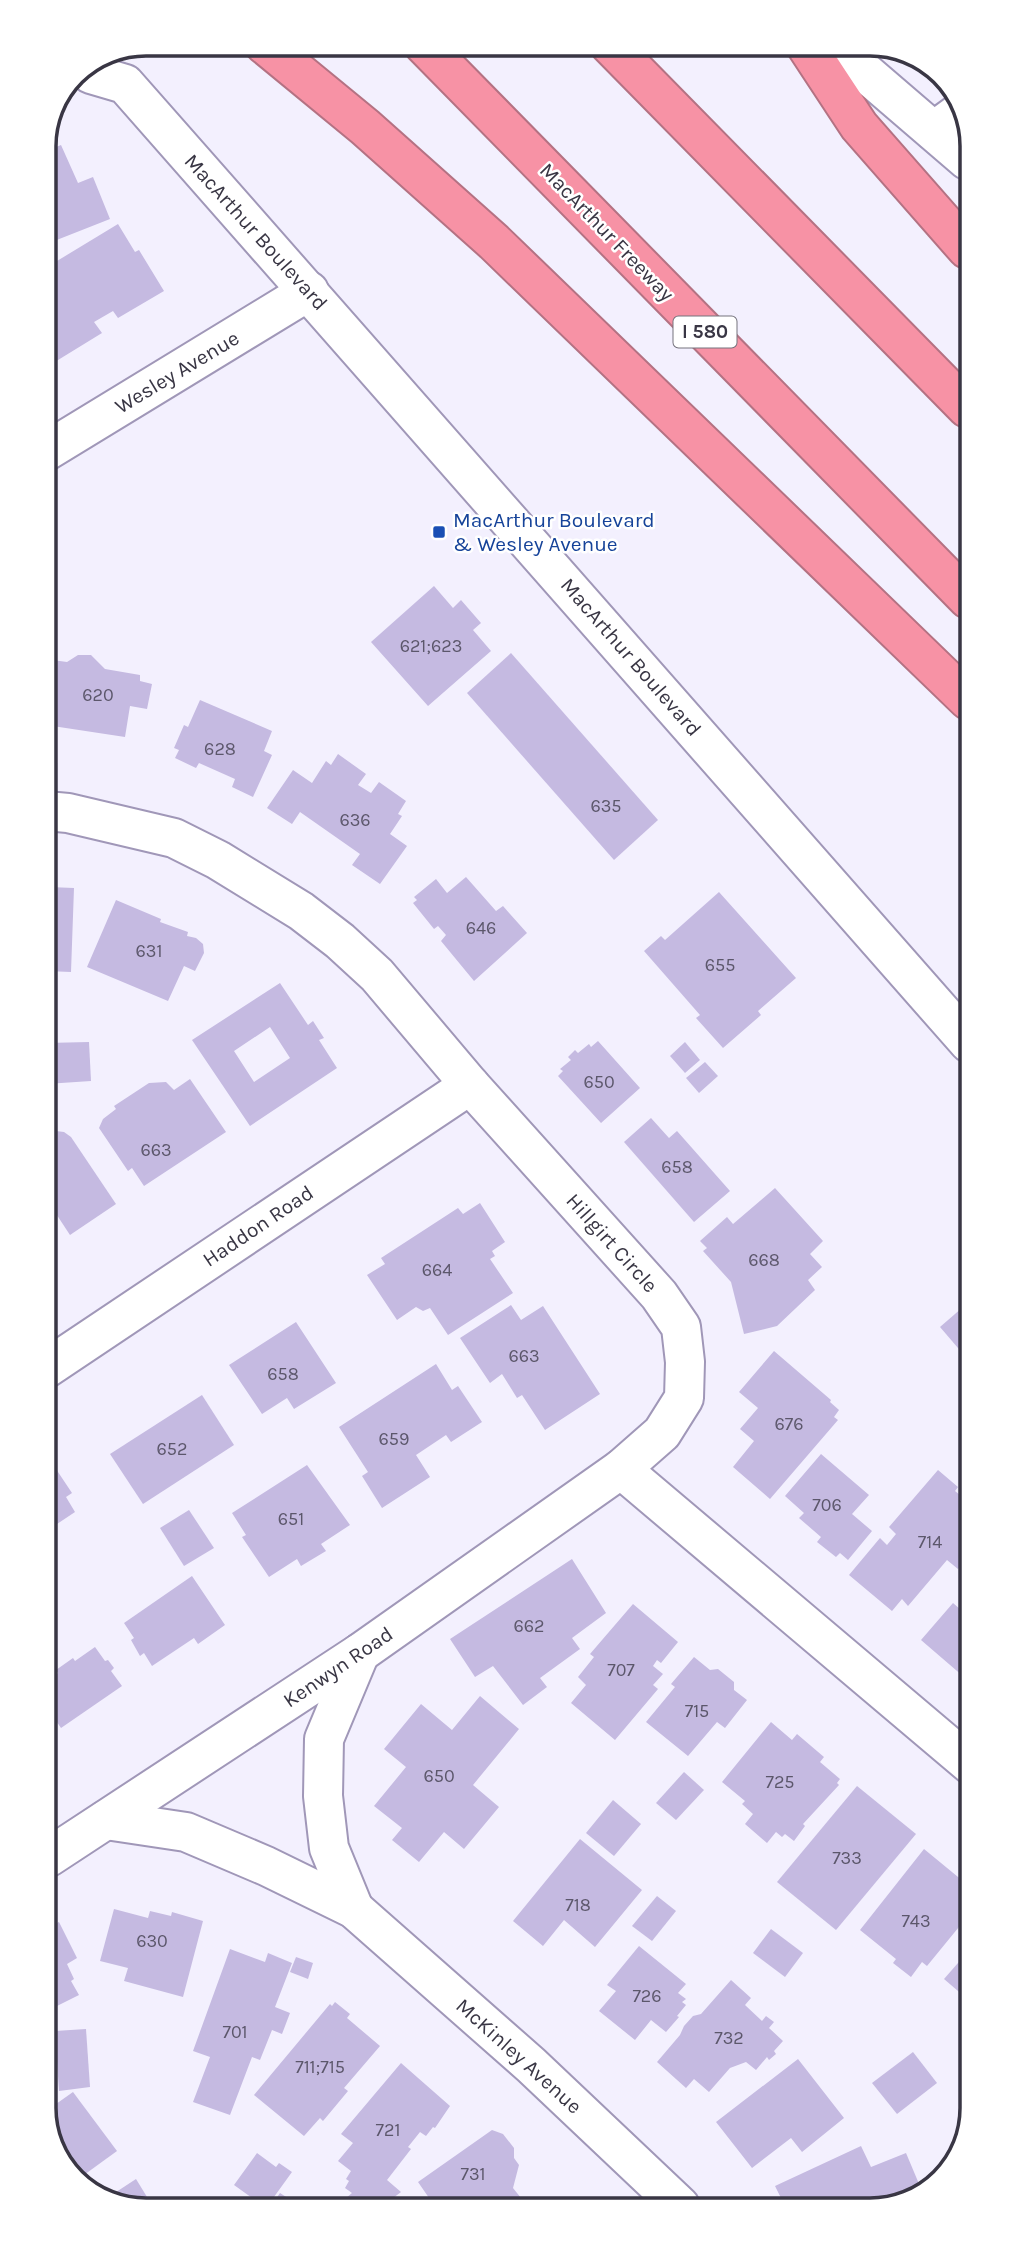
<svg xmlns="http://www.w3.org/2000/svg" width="1016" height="2254" viewBox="0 0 1016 2254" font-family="Karla,sans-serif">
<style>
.building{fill:#c5bae1;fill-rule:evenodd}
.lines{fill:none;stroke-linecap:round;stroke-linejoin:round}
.minor-casing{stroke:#a097b8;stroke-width:42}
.secondary-casing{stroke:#a097b8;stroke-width:42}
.motorway-casing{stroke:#b47283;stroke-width:42}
.minor{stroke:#fff;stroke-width:38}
.secondary{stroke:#fff;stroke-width:38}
.motorway{stroke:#f792a5;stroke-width:38}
.transit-dot{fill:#1a4fb4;stroke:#fff;stroke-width:2.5}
.labels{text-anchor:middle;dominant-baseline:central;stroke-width:5;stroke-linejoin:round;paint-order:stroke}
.number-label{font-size:18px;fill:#5c576b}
.shield{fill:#fff;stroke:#74727c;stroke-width:2}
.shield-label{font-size:19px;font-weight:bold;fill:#393644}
.street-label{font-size:21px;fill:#393644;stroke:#fff}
.transit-label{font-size:21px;fill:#164399;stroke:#fff;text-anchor:start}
.rim{fill:none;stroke:#393644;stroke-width:3.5}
</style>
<rect width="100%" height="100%" fill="#f3f0fe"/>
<!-- building -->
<g class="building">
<path d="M61,145l17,38 15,-6 17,42 -66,26v-93z"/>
<path d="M118,224l17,28 4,-2 25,41 -46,27 -5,-7 -19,11 8,11 -57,35 -1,-108 9,-6 4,7z"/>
<path d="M434,586l19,22 8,-8 20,23 -8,7 18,21 -63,55 -57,-64z"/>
<path d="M511,653l147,167 -44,40 -147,-167z"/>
<path d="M78,655h13l14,14 35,6v6l12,3 -5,25 -17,-3 -5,31 -79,-12 -1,-66 22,3z"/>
<path d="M200,700l72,31 -8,20 8,4 -19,42 -21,-10 3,-8 -36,-16 -3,5 -21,-10 4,-8 -5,-2 10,-23 4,2z"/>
<path d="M338,754l28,20 -8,11 13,8 8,-11 27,19 -8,13 4,2 -12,18 17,12 -27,38 -28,-19 8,-11 -60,-42 -8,12 -25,-16 26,-38 19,13 14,-22 5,4z"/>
<path d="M46,876l4,1 -1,10 25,1 -3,84 -25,-1z"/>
<path d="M466,877l30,34 7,-5 24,27 -53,48 -33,-40 5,-6 -8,-9 -4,3 -21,-26 4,-3 -3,-3 22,-18 11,14z"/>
<path d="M719,892l77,86 -38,33 3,4 -38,33 -27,-30 4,-3 -56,-64 17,-15 4,4z"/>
<path d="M116,900l45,19 -1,3 28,10 -1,4 9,2 7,6 1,9 -9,18 -11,-5 -16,35 -81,-34z"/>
<path d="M280,983l28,42 5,-4 11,17 -5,2 18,28 -87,58 -58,-86zM270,1027l20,31 -36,24 -20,-31z"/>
<path d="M598,1041l42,47 -39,35 -43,-47 5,-5 -3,-2 11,-9 -3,-3 7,-7 3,3 11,-9 2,3z"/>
<path d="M89,1042l2,39 -45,3v-41z"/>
<path d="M685,1042l15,18 -15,13 -15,-17z"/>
<path d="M705,1062l13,14 -19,17 -13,-15z"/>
<path d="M190,1079l36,53 -82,54 -12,-18 -4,3 -29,-43 4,-9 13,-10 -2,-3 35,-23 17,-1 8,8z"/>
<path d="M651,1118l18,20 8,-7 53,60 -36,31 -70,-80z"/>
<path d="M56,1131l8,1 7,5 45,67 -46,31 -23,-35v-54l2,-9z"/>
<path d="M775,1188l48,53 -13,13 12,13 -14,13 7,10 -38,36 -33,8 -13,-52 -28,-31 4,-3 -7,-7 27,-24 6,7z"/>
<path d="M480,1203l25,39 -13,9 3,5 -5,3 23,34 -65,42 -18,-27 -7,3 -7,-4 -19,13 -30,-45 18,-11 -4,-6 77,-50 5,6z"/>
<path d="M970,1301v61l-30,-35z"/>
<path d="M511,1305l10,15 22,-14 57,88 -55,36 -23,-35 -5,3 -15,-24 -12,9 -30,-45z"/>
<path d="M296,1322l40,61 -42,26 -7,-11 -25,16 -33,-49z"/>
<path d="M774,1351l57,49 -1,2 9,8 -5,7 4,3 -68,79 -37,-32 21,-26 -14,-12 18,-21 -19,-16z"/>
<path d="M436,1364l16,26 6,-4 24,36 -31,20 -5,-7 -30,20 14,22 -48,31 -20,-32 6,-4 -29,-45z"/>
<path d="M202,1395l32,50 -91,59 -33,-50z"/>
<path d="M821,1454l48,41 -17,19 20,17 -24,29 -8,-7 -4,4 -19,-15 4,-5 -22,-19 5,-5 -19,-17z"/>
<path d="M307,1465l43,60 -29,19 5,7 -25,15 -4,-7 -28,18 -27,-40 4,-2 -14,-22z"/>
<path d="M48,1469l2,3 6,-3 16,24 -6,4 9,15 -27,18z"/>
<path d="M938,1470l20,17 -3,4 16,13v50l-13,15 -11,-9 -39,46 -6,-7 -10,12 -43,-36 31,-37 7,7 9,-11 -7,-7z"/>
<path d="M189,1510l25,38 -30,18 -24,-38z"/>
<path d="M572,1559l34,54 -34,25 8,11 -40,29 7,9 -24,18 -30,-39 -18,11 -25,-38z"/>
<path d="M192,1576l33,49 -27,19 -4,-6 -42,28 -8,-13 -4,3 -9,-16 3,-2 -10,-15z"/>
<path d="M971,1582v86l-7,9 -43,-37 32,-37 8,7 9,-11 -8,-7z"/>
<path d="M633,1604l45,38 -17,21 -4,-3 -4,6 10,8 -10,11 5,4 -43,51 -44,-37 15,-18 -8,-8 16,-20 -4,-3z"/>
<path d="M95,1647l10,14 3,-1 6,8 -3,3 11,15 -61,42 -13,-19v-47l8,13 2,-2 -2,-3 17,-12 2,3z"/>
<path d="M694,1657l16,13 8,-1 16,13v8l13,10 -22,28 -8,-6 -29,34 -42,-34 29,-35 -4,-3z"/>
<path d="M480,1696l39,33 -46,56 26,22 -35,42 -20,-17 -25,30 -27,-22 10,-12 -28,-22 32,-39 -22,-18 37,-45 31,26z"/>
<path d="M771,1722l21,18 5,-6 27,23 -4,5 20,17 -3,4 2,2 -36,39 2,2 -11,15 -9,-7 -3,3 -6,-5 -9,11 -22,-19 8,-10 -11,-10 3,-3 -23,-19z"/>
<path d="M684,1772l20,18 -28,30 -20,-17z"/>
<path d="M857,1786l59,48 -80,96 -59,-48z"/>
<path d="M613,1800l28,24 -27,32 -28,-23z"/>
<path d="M580,1839l62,51 -47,57 -31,-27 -21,26 -30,-25z"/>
<path d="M924,1849l45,37 3,-3v28l-45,55 -5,-4 -11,15 -18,-14 3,-4 -36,-29z"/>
<path d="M657,1896l19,15 -24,30 -20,-15z"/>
<path d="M114,1909l34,9 2,-7 21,5 1,-4 31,9 -20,76 -59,-16 4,-13 -28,-7z"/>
<path d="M59,1922l18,36 -10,6 7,15 -3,2 8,14 -30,15v-83z"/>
<path d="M771,1929l32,24 -18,24 -32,-24z"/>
<path d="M639,1946l47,38 -8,9 8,6 -4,3 4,3 -9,11 2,1 -13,15 -15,-12 -16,20 -36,-29 17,-20 -9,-6z"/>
<path d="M972,1947v56l-28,-24z"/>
<path d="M230,1949l35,13 3,-9 24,10 -17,44 15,6 -8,21 -10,-4 -12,30 -8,-3 -22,58 -37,-13 17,-45 -17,-6z"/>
<path d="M296,1957l17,6 -5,16 -18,-7z"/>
<path d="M731,1980l20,18 -6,7 17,16 4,-5 8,6 -5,6 14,13 -9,10 2,3 -7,6 -2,-3 -11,13 -10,-8 -16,6 -21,24 -15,-13 -8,9 -29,-26 23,-27 4,-9 9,-10 8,-2z"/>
<path d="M335,2002l15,12 -3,4 33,28 -36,42 4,3 -25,30 -3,-3 -16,18 -50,-41 76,-91 2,2z"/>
<path d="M86,2029l4,58 -31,4 -4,-60z"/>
<path d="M913,2052l24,31 -40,31 -25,-31z"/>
<path d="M798,2059l46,59 -42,34 -11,-14 -39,30 -36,-46z"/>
<path d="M401,2063l49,43 -15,22 -2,-1 -7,9 -6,-4 -12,15 3,2 -24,31 14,12 -21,16 -47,1 19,-16 -7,-5 4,-7 -3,-2 5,-8 -13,-10 15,-18 -12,-9z"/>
<path d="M73,2092l44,59 -40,29 -28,-39v-32z"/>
<path d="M492,2130l11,4 11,14v10l5,7 -6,23 8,10 -12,9 -73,1 -18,-26z"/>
<path d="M861,2146l10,21 35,-14 16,38 -19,14 -125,1 -2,-6 5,-2 -6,-12z"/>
<path d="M257,2153l19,14 3,-4 13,9 -26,36 -32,-23z"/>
<path d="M136,2179l19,31h-16l-32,-12z"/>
<path d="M280,2193l17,11 -3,5h-25z"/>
</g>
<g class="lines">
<!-- minor casing -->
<g class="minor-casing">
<g id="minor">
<path d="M934,131l30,-22"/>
<path d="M45,452l264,-161"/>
<path d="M46,811l22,2 106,25 44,22 83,51 39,30 37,34 93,110 189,210 22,32 4,35 -1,36 -22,35 -41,36 350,296"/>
<path d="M47,1368l423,-283"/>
<path d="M106,1820l80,12 80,34 88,43 177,156 149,141"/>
<path d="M49,1857l311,-204 261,-184"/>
<path d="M354,1909l-25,-61 -6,-52 1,-57 36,-86"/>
</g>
</g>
<!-- secondary casing -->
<g class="secondary-casing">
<g id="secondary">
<path d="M832,44l135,116"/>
<path d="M86,68l5,6 34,10 844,959"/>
</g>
</g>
<!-- motorway casing -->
<g class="motorway-casing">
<g id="motorway">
<path d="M264,44l101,83 129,115 474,458"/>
<path d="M423,44l545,555"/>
<path d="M609,44l358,364"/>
<path d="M805,44l54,82 108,123"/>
</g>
</g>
<!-- minor -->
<use href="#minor" class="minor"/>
<!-- secondary -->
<use href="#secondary" class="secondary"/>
<!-- motorway -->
<use href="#motorway" class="motorway"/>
</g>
<!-- markers -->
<rect class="transit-dot" x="432" y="525" width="14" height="14" rx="3.5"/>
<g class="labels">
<!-- number labels -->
<g class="number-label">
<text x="431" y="646">621;623</text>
<text x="98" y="695">620</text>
<text x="220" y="749">628</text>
<text x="606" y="806">635</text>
<text x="355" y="820">636</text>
<text x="481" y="928">646</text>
<text x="149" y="951">631</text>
<text x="720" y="965">655</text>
<text x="599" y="1082">650</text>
<text x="156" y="1150">663</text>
<text x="677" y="1167">658</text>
<text x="764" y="1260">668</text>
<text x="437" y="1270">664</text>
<text x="524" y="1356">663</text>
<text x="283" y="1374">658</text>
<text x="789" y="1424">676</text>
<text x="394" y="1439">659</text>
<text x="172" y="1449">652</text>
<text x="827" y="1505">706</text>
<text x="291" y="1519">651</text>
<text x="930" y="1542">714</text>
<text x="529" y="1626">662</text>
<text x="621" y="1670">707</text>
<text x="697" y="1711">715</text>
<text x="439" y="1776">650</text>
<text x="780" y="1782">725</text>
<text x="847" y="1858">733</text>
<text x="578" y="1905">718</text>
<text x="916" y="1921">743</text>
<text x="152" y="1941">630</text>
<text x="647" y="1996">726</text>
<text x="235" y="2032">701</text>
<text x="729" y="2038">732</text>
<text x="320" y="2067">711;715</text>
<text x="388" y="2130">721</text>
<text x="473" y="2174">731</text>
</g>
<!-- shield labels -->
<rect class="shield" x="673.5" y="316.5" width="63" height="31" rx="5"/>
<g class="shield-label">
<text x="705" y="332">I 580</text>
</g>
<!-- street labels -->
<g class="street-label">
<text transform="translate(256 232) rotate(48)">MacArthur Boulevard</text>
<text transform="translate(607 232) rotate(46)">MacArthur Freeway</text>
<text transform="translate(177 372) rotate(-31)">Wesley Avenue</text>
<text transform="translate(631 657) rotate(49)">MacArthur Boulevard</text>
<text transform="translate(258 1226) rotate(-34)">Haddon Road</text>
<text transform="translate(612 1243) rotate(48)">Hillgirt Circle</text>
<text transform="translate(338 1667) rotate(-34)">Kenwyn Road</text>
<text transform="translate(519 2056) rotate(42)">McKinley Avenue</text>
</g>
<!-- transit labels -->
<g class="transit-label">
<text x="453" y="520">MacArthur Boulevard<tspan x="453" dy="24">&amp; Wesley Avenue</tspan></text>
</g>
</g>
<!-- crop -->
<path d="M0 0H1016V2254H0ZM146 56H870A90 90 0 0 1 960 146V2108A90 90 0 0 1 870 2198H146A90 90 0 0 1 56 2108V146A90 90 0 0 1 146 56Z" fill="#fff" fill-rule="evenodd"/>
<path class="rim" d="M146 56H870A90 90 0 0 1 960 146V2108A90 90 0 0 1 870 2198H146A90 90 0 0 1 56 2108V146A90 90 0 0 1 146 56Z"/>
</svg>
